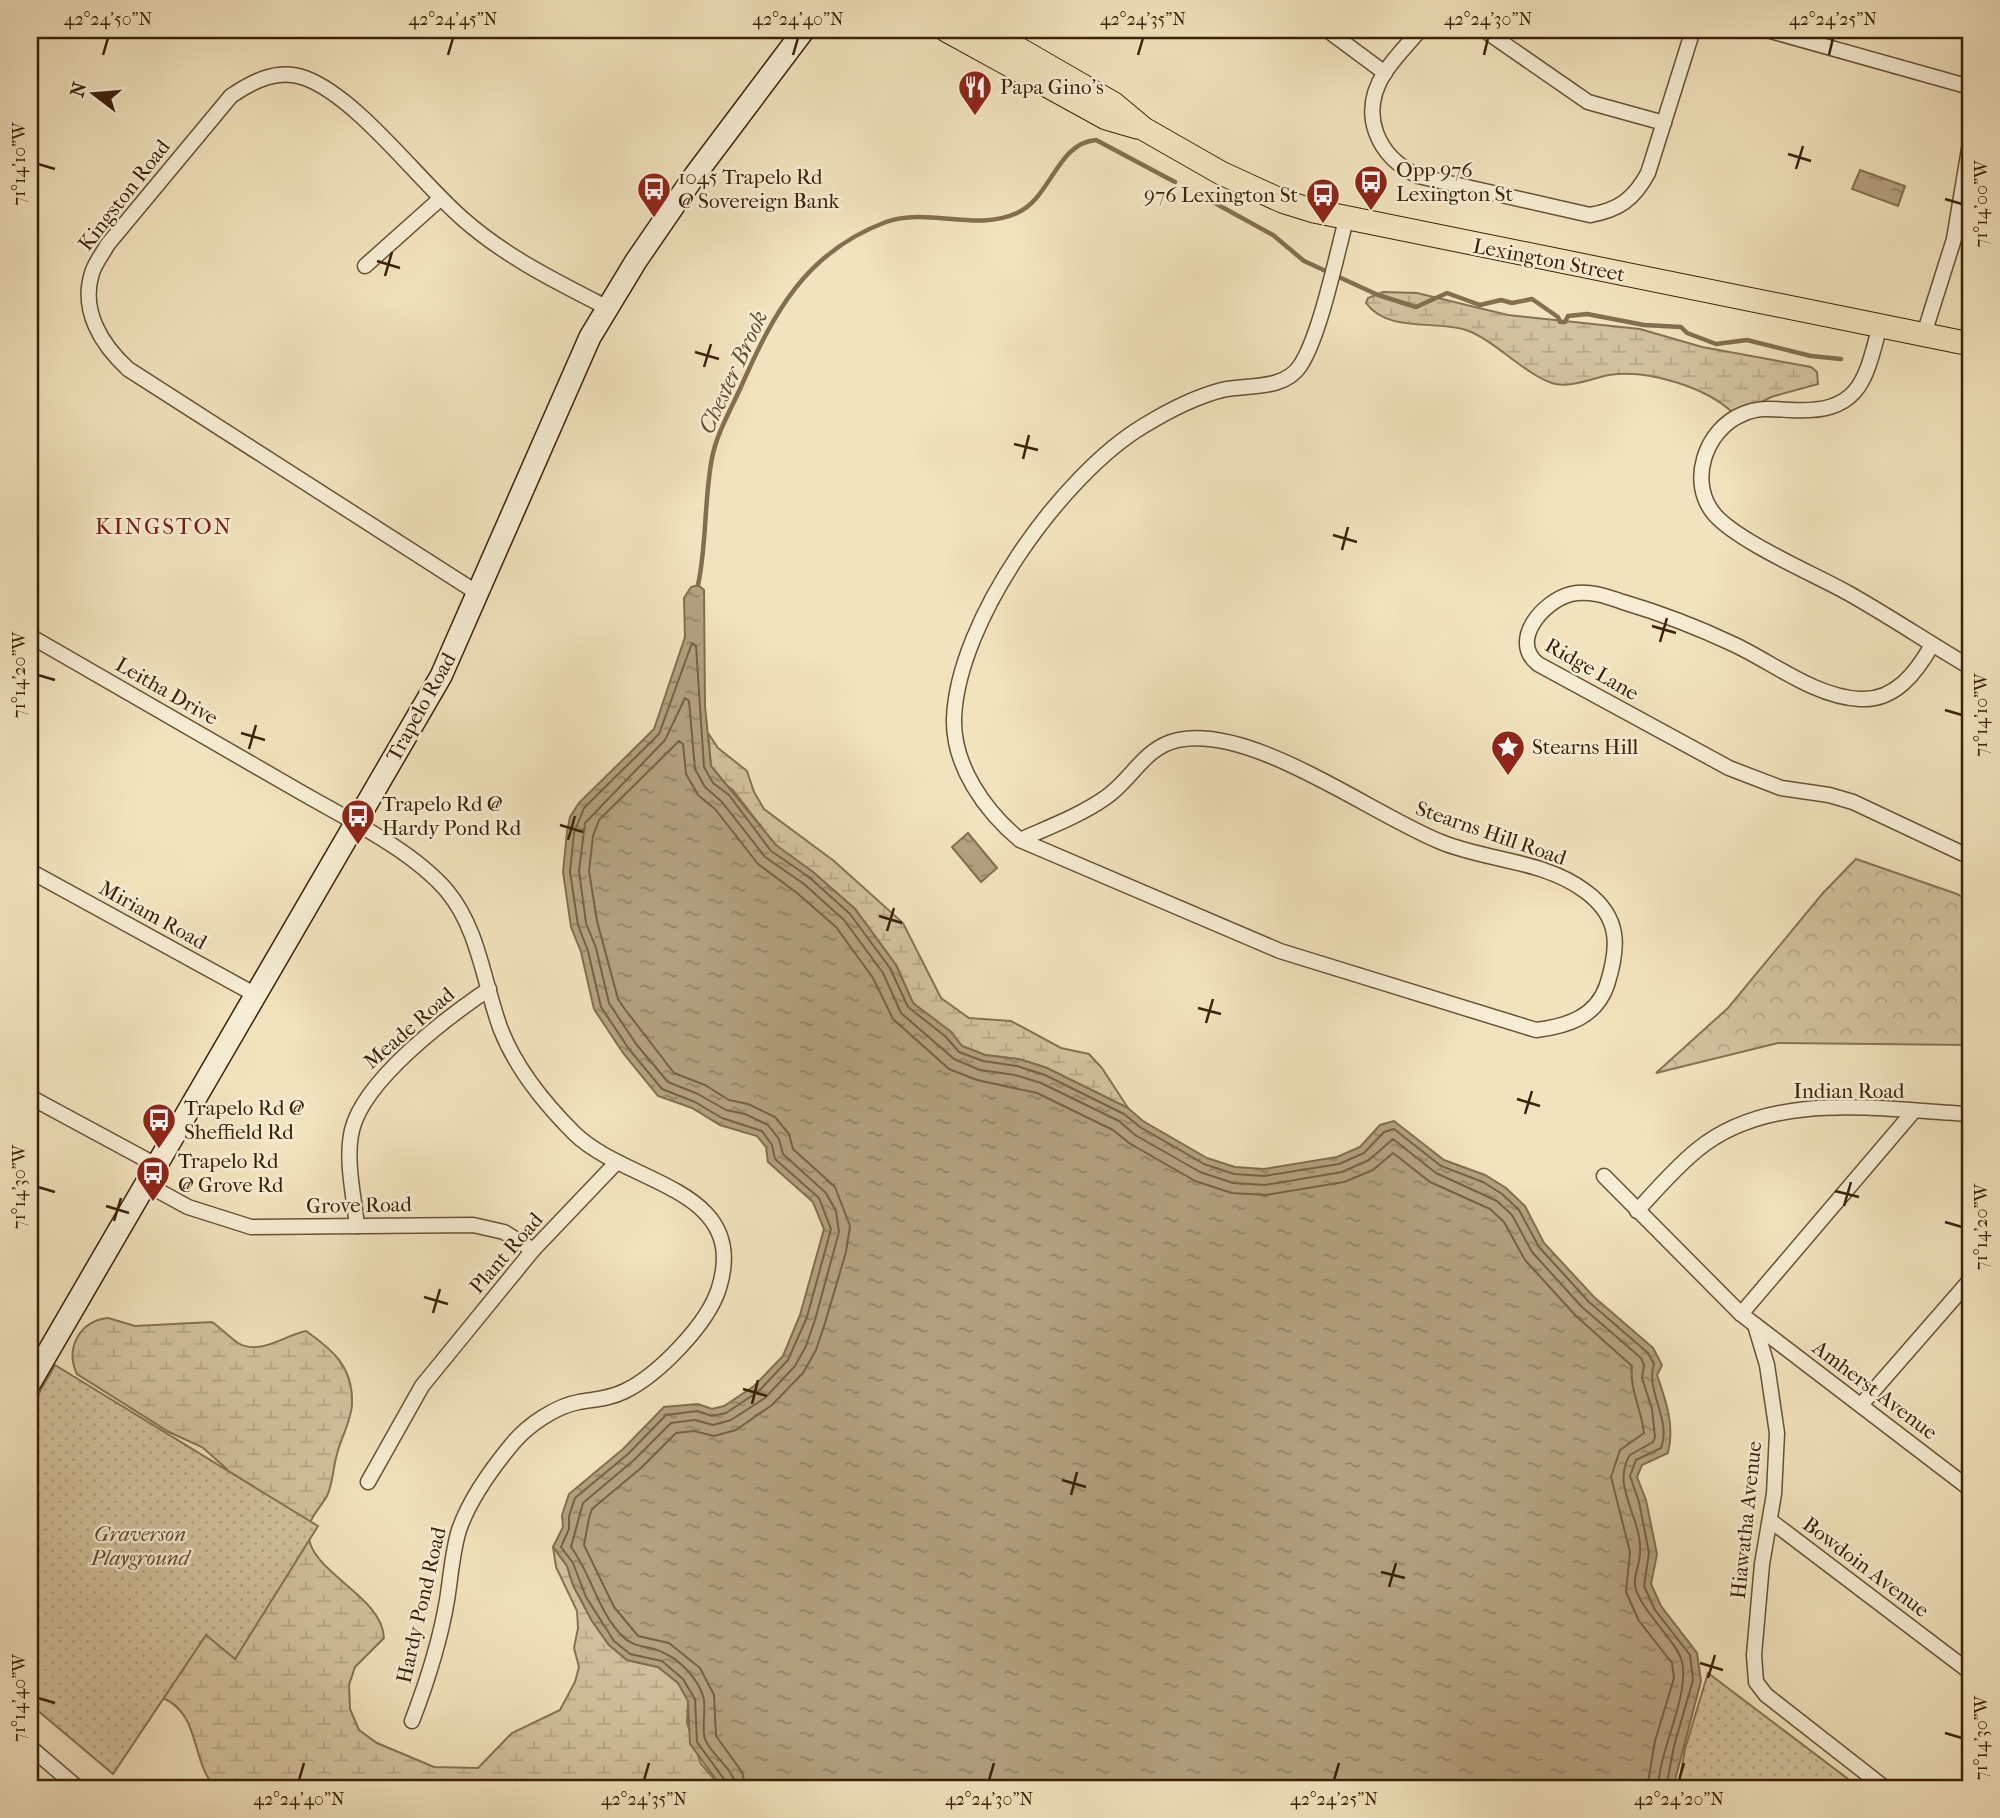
<svg xmlns="http://www.w3.org/2000/svg" width="2000" height="1818" viewBox="0 0 2000 1818" font-family="'IM FELL French Canon',serif">
<style>
.forest{fill:url(#forest-crowns);stroke:#867252;stroke-width:2}
.wetland{fill:url(#wetland-marsh);stroke:#867252;stroke-width:2}
.park{fill:url(#park-dots);stroke:#867252;stroke-width:2}
.water{fill:url(#water-ripples);stroke:#836e4f;stroke-width:2}
.lines{fill:none;stroke-linecap:round;stroke-linejoin:round}
.shore{stroke:#776143;stroke-width:2}
.stream{stroke:#836e4f;stroke-width:4.5}
.minor-casing{stroke:#685234;stroke-width:17}
.secondary-casing{stroke:#3b2107;stroke-width:24}
.primary-casing{stroke:#3b2107;stroke-width:25}
.minor{stroke:#f6edd4;stroke-width:14}
.secondary{stroke:#f6edd4;stroke-width:21}
.primary{stroke:#f1e3bd;stroke-width:23}
.ticks{fill:none;stroke:#3b2107;stroke-width:2.5}
.labels{text-anchor:middle;dominant-baseline:central;stroke-width:5;stroke-linejoin:round;paint-order:stroke}
.poi-label{font-size:21px;fill:#3b2107;stroke:#f6edd4;text-anchor:start}
.street-label{font-size:21px;fill:#3b2107;stroke:#f6edd4}
.park-label{font-size:21px;font-style:italic;fill:#61492d;stroke:#f6edd4}
.water-label{font-size:23px;font-style:italic;fill:#654e31;stroke:#f6edd4}
.neighbourhood-label{font-size:23px;letter-spacing:2px;fill:#7a1f14;stroke:#f6edd4}
.neatline{fill:none;stroke:#3b2107;stroke-width:2.5}
.ticks-label{font-size:18px;text-anchor:middle;fill:#3b2107}
</style>
<defs>
<pattern id="forest-crowns" width="20" height="18" patternUnits="userSpaceOnUse" patternTransform="scale(1.75)"><rect width="20" height="18" fill="#d2c29e"/><path d="M2 6a3 3 0 1 1 6 0M12 15a3 3 0 1 1 6 0" fill="none" stroke="#b5a687"/></pattern>
<pattern id="wetland-marsh" width="20" height="14" patternUnits="userSpaceOnUse" patternTransform="scale(1.75)"><rect width="20" height="14" fill="#d2c29e"/><path d="M1 5h8M5 5V1M11 12h8M15 12V8" fill="none" stroke="#b5a687"/></pattern>
<pattern id="park-dots" width="8" height="8" patternUnits="userSpaceOnUse" patternTransform="scale(1.75)"><rect width="8" height="8" fill="#d2c29e"/><path d="M2 2h.1M6 6h.1" fill="none" stroke="#b5a687" stroke-width="1.8" stroke-linecap="round"/></pattern>
<pattern id="water-ripples" width="26" height="14" patternUnits="userSpaceOnUse" patternTransform="scale(1.75)"><rect width="26" height="14" fill="#b3a17f"/><path d="M2 4q2-2 4 0t4 0M15 11q2-2 4 0t4 0" fill="none" stroke="#938366"/></pattern>
</defs>
<rect width="100%" height="100%" fill="#f1e3bd"/>
<filter id="stains"><feTurbulence type="fractalNoise" baseFrequency=".00286" numOctaves="4"/><feColorMatrix values="0 0 0 0 .2 0 0 0 0 .09 0 0 0 0 .02 0 0 0 .5 -.17"/></filter>
<radialGradient id="worn" r=".72"><stop offset=".6" stop-color="#630" stop-opacity="0"/><stop offset="1" stop-color="#630" stop-opacity=".3"/></radialGradient>
<!-- forest -->
<path class="forest" d="M1856,859l101,35 13,8v143l-192,-2 -122,30 72,-65 95,-115z"/>
<!-- wetland -->
<g class="wetland">
<path d="M1383,292l34,1 91,22 132,14 62,18 109,20 6,5 1,12 -47,13 -26,14 -12,2c-27,-26 -86,-44 -124,-38 -16,3 -41,14 -57,8 -26,-8 -59,-44 -86,-53 -31,-10 -78,3 -100,-27l2,-5z"/>
<path d="M708,733l10,15 29,23 7,21 10,17 70,52 69,62 38,75 28,20 42,3 50,27 28,6 13,14 26,40 -81,-40 -28,-9 -34,-4 -23,-9 -12,-15 -20,-12 -17,-16 -17,-38 -41,-56 -42,-37 -37,-26 -43,-56 -15,-11 -7,-13z"/>
<path d="M108,1318l27,8 77,-4c9,6 17,15 26,21 22,13 47,-8 68,-12 27,19 47,36 46,72 0,16 -11,35 -15,51 -4,13 -4,30 -10,42 -6,11 -20,24 -19,38 3,40 74,61 76,104l-29,29 -6,18 1,24 9,21 18,13 57,24 44,1 34,-35 48,-23 15,-28 4,-15 -5,-19 4,-20 -1,-17 -21,-44 -3,-20 14,19 6,19 19,36 17,24 18,15 31,7 20,16 10,17 -1,23 14,41 21,24h-507c-25,-30 -14,-73 -52,-90l74,-205 -10,-24 -25,-22 -33,-15 -92,-58c-12,-25 2,-53 31,-56z"/>
</g>
<!-- park -->
<g class="park">
<path d="M55,1365l263,161 -83,133 -29,-24 -93,139 -83,-70v-295z"/>
<path d="M1708,1673l152,115h-182l7,-39z"/>
</g>
<!-- water -->
<g class="water">
<path d="M1860,170l45,16 -7,20 -46,-17z"/>
<path d="M698,585l6,5 1,116 6,60 65,79 37,27 42,37 41,56 17,38 37,28 12,15 23,9 34,4 28,9 81,40 15,13 64,37 28,9 29,2 73,-12 23,-10 20,-22 14,-4 50,39 41,15 21,13 19,18 19,37 50,54 59,51 9,17 -5,10c9,26 18,51 11,78l-26,12 -5,12 9,23 11,54 -6,30 10,22 36,47 4,28 -28,107h-951l-32,-44 -2,-43 -10,-18 -20,-16 -31,-7 -18,-15 -17,-24 -19,-36 -6,-19 -14,-19 10,-20 -1,-12 7,-21 54,-45 41,-42 34,-3 14,5 12,-3 30,-20 29,-30 17,-41 24,-86 -11,-27 -45,-40 -2,-15 -9,-11 -37,-11 -28,-17 -34,-12 -35,-43 -29,-44 -13,-57 -10,-25 -8,-55 4,-40 3,-15 9,-14 75,-74 31,-92 -1,-39 7,-11z"/>
<path d="M968,833l29,35 -16,14 -29,-35z"/>
</g>
<g class="lines">
<!-- shore -->
<g class="shore">
<path d="M727,1788l-1,-6 -29,-40 -2,-43 -12,-20 -21,-18 -32,-7 -16,-13 -28,-44 -13,-34 -12,-16 8,-18v-13l6,-18 53,-44 38,-39 31,-4 15,5 14,-3 33,-22 29,-31 19,-43 24,-88 -12,-31 -44,-39 -3,-14 -10,-14 -40,-13 -27,-16 -33,-13 -33,-40 -28,-42 -13,-56 -10,-26 -8,-53 4,-39 10,-25 75,-74 33,-91 4,3 8,121 9,16 16,12 42,56 38,26 41,37 40,54 18,39 37,29 14,16 24,9 34,5 28,9 79,39 16,13 64,37 30,10 30,2 75,-12 25,-11 20,-21 10,-3 47,37 42,16 19,12 17,16 20,37 50,55 59,51 6,11c-9,27 18,56 7,84l-25,12 -6,16 9,26 10,51 -5,33 11,24 35,45 3,25 -19,66 -8,42"/>
<path d="M736,1788c-1,-19 -24,-31 -31,-49 -4,-14 2,-30 -2,-43 -5,-17 -23,-36 -39,-43 -15,-8 -30,-4 -43,-18 -24,-26 -30,-61 -50,-88l12,-44 51,-43 37,-37 24,-3 18,5 18,-5 34,-22 30,-32 11,-20 9,-26 24,-88 -3,-21 -10,-18 -43,-39 -4,-15 -11,-14 -23,-11 -19,-4 -28,-16 -30,-12 -32,-38 -27,-41 -13,-55 -10,-25 -7,-52 6,-48 80,-83 20,-42 4,3 6,68 10,18 17,15 43,55 39,27 40,36 39,53 18,40 53,46 26,11 35,5 26,8 78,38 16,14 65,37 33,11 32,2 77,-13 27,-12 24,-21 43,34 61,28 15,14 20,37 50,55 59,51 3,7 -2,13 10,31 3,28 -2,5 -23,13c-20,31 13,64 10,98 0,12 -8,24 -4,37 9,25 42,53 46,72 8,33 -23,88 -24,126"/>
<path d="M746,1788l-4,-16 -26,-36 -2,-41 -14,-27 -31,-25 -31,-7 -24,-29 -30,-62 5,-27 3,-9 49,-41 35,-35 18,-2 20,5 22,-6 36,-25 31,-32 13,-23 9,-27 21,-71 4,-26 -15,-39 -42,-38 -4,-15 -14,-17 -27,-13 -19,-4 -24,-15 -31,-12 -50,-65 -6,-9 -21,-78 -8,-50 4,-35 6,-16 80,-79 4,3 3,30 12,21 17,14 43,55 39,29 39,34 37,51 20,41 56,50 28,11 60,13 76,37 16,13 66,38 37,12 34,2 78,-13 29,-12 20,-17 37,29 60,27 14,13 21,38 51,56 56,50c-3,22 10,45 12,67l-24,17 -9,27 19,75 -4,40 13,29 33,42 2,15 -19,63 -8,47"/>
</g>
<!-- stream -->
<g class="stream">
<path d="M1202,196l71,39 31,26 74,34 38,12 31,-14 33,12 21,-5 11,3 20,-4 26,18 2,5h5l3,-6 19,-2 57,11 37,2 6,6 29,11 31,-4 64,16 30,3"/>
<path d="M698,585c9,-42 6,-86 14,-127 5,-25 18,-47 28,-69 33,-75 65,-137 146,-167 42,-15 90,10 131,-9 34,-15 40,-70 79,-73l79,42"/>
</g>
<!-- minor casing -->
<g class="minor-casing">
<g id="minor">
<path d="M1327,30l58,43"/>
<path d="M1420,30c-12,14 -25,27 -35,42 -27,42 -8,84 33,104l172,39c29,-5 44,-16 58,-42l45,-143"/>
<path d="M1484,30l104,72 76,21"/>
<path d="M1767,30l203,57"/>
<path d="M365,266l75,-67"/>
<path d="M1880,325c-15,58 -21,89 -90,85 -17,-1 -32,-3 -47,4 -38,15 -56,69 -28,101 24,27 99,59 133,78 41,23 81,50 122,74"/>
<path d="M1924,334l30,-95 16,-96"/>
<path d="M479,594l-351,-225c-26,-24 -48,-58 -36,-96 3,-10 11,-20 16,-29l123,-148c22,-15 47,-28 74,-18 52,19 113,102 158,141 43,38 94,63 145,89"/>
<path d="M30,636c89,51 178,103 267,154 48,28 114,59 150,101 32,38 37,94 54,139 15,38 44,74 73,103 53,52 176,54 145,155 -11,36 -61,87 -94,103 -16,8 -30,8 -46,11 -23,4 -51,23 -66,41 -20,24 -44,58 -54,87 -7,23 -8,46 -12,70 -7,42 -20,82 -35,121"/>
<path d="M1932,645c-16,28 -37,56 -72,54 -45,-2 -88,-37 -127,-55 -36,-17 -73,-31 -110,-42 -17,-6 -34,-12 -52,-8 -28,7 -62,47 -33,70l191,104 52,20 48,7 24,7 117,55"/>
<path d="M1020,840c29,-13 59,-24 85,-42 27,-18 39,-51 73,-58 76,-15 193,74 263,102 46,19 103,18 144,49 36,26 34,56 22,94 -11,32 -39,41 -71,45l-256,-79 -260,-111c-35,-29 -67,-74 -66,-121 3,-98 108,-245 191,-294 23,-14 50,-28 77,-35 25,-6 61,1 78,-24 20,-30 36,-109 46,-146"/>
<path d="M30,871l226,124"/>
<path d="M30,1097l126,68"/>
<path d="M1604,1176l137,138 229,175"/>
<path d="M146,1184l42,23 63,20 222,-2 31,7 29,18"/>
<path d="M1637,1211c19,-21 38,-43 60,-61 74,-61 185,-40 273,-36"/>
<path d="M357,1226c-3,-30 -12,-66 -5,-96 12,-50 94,-112 137,-141"/>
<path d="M1741,1314l172,-202"/>
<path d="M1755,1325l12,40 10,68 -3,61 -12,70 -8,91 2,27 10,13 119,93"/>
<path d="M1861,1405l109,-125"/>
<path d="M368,1482l54,-96 111,-136 83,-87"/>
<path d="M1771,1521l199,151"/>
<path d="M30,1747l48,41"/>
</g>
</g>
<!-- secondary casing -->
<g class="secondary-casing">
<path id="secondary" d="M30,1383l411,-707 149,-339 46,-76 59,-86 109,-145"/>
</g>
<!-- primary casing -->
<g class="primary-casing">
<g id="primary">
<path d="M946,30l160,88 31,9"/>
<path d="M986,30l128,74 30,25 77,44 61,28 32,10 656,133"/>
</g>
</g>
<!-- minor -->
<use href="#minor" class="minor"/>
<!-- secondary -->
<use href="#secondary" class="secondary"/>
<!-- primary -->
<use href="#primary" class="primary"/>
</g>
<!-- ticks -->
<path class="ticks" d="M103,55l5,-17M448,55l5,-17M793,55l5,-17M1138,55l5,-17M1484,55l4,-17M1829,55l4,-17M1788,154l23,7M38,164l17,5M1796,169l7,-23M1945,199l17,5M377,261l23,7M385,276l7,-24M695,352l24,7M704,367l7,-23M1014,444l24,6M1023,459l6,-24M1333,535l24,7M1342,550l6,-23M1652,626l24,7M1660,642l7,-24M38,675l17,5M1945,710l17,5M241,733l24,7M249,749l7,-24M560,825l23,7M568,840l7,-24M879,916l23,7M887,931l7,-23M1198,1008l23,6M1206,1023l7,-24M1517,1099l23,7M1525,1114l7,-23M38,1187l17,5M1835,1191l24,6M106,1206l23,7M1844,1206l7,-24M114,1221l7,-23M1945,1222l17,5M424,1297l24,7M433,1313l7,-24M743,1389l24,7M752,1404l6,-24M1062,1480l24,7M1071,1495l6,-23M1381,1572l24,6M1389,1587l7,-24M1700,1663l23,7M1708,1678l7,-23M38,1698l17,5M1945,1733l17,5M299,1780l5,-17M644,1780l5,-17M989,1780l5,-17M1334,1780l5,-17M1679,1780l5,-17"/>
<!-- icons -->
<defs>
<g id="restaurant-pin" transform="scale(1.75)"><path d="M0 17L-7.5 6A9.5 9.5 0 1 1 7.5 6Z" fill="#8f2418" stroke="#f6edd4"/><path d="M-5-6h1v4h1v-4h1v4h1v-4h1v5L-1.5 .5V6h-2V.5L-5-1ZM5-6V6H3V1.5H1.5Q1.5-4 5-6Z" fill="#fff"/></g>
<g id="bus-pin" transform="scale(1.75)"><path d="M0 17L-7.5 6A9.5 9.5 0 1 1 7.5 6Z" fill="#8f2418" stroke="#f6edd4"/><path d="M-5-6H5V4H4V6H2V4H-2V6H-4V4H-5ZM-3.5-4V0h7V-4ZM-3.5 1.2v1.5H-2V1.2ZM2 1.2v1.5H3.5V1.2Z" fill="#fff"/></g>
<g id="sight-pin" transform="scale(1.75)"><path d="M0 17L-7.5 6A9.5 9.5 0 1 1 7.5 6Z" fill="#8f2418" stroke="#f6edd4"/><path d="M0-6L1.8-2.2L6-1.7L2.9 1.2L3.7 5.4L0 3.3L-3.7 5.4L-2.9 1.2L-6-1.7L-1.8-2.2Z" fill="#fff"/></g>
</defs>
<g fill-rule="evenodd">
<use href="#restaurant-pin" x="975" y="87"/>
<use href="#bus-pin" x="1371" y="182"/>
<use href="#bus-pin" x="654" y="189"/>
<use href="#bus-pin" x="1323" y="195"/>
<use href="#sight-pin" x="1508" y="747"/>
<use href="#bus-pin" x="358" y="816"/>
<use href="#bus-pin" x="159" y="1120"/>
<use href="#bus-pin" x="153" y="1173"/>
</g>
<g class="labels">
<!-- poi labels -->
<g class="poi-label">
<text x="1000" y="87">Papa Gino's</text>
<text x="1396" y="170">Opp 976<tspan x="1396" dy="24">Lexington St</tspan></text>
<text x="678" y="177">1045 Trapelo Rd<tspan x="678" dy="24">@ Sovereign Bank</tspan></text>
<text x="1298" y="195" text-anchor="end">976 Lexington St</text>
<text x="1532" y="747">Stearns Hill</text>
<text x="382" y="804">Trapelo Rd @<tspan x="382" dy="24">Hardy Pond Rd</tspan></text>
<text x="184" y="1108">Trapelo Rd @<tspan x="184" dy="24">Sheffield Rd</tspan></text>
<text x="178" y="1161">Trapelo Rd<tspan x="178" dy="24">@ Grove Rd</tspan></text>
</g>
<!-- street labels -->
<g class="street-label">
<text transform="translate(124 195) rotate(-52)">Kingston Road</text>
<text transform="translate(1549 260) rotate(11)">Lexington Street</text>
<text transform="translate(1592 669) rotate(30)">Ridge Lane</text>
<text transform="translate(167 691) rotate(30)">Leitha Drive</text>
<text transform="translate(421 707) rotate(-61)">Trapelo Road</text>
<text transform="translate(1491 833) rotate(19)">Stearns Hill Road</text>
<text transform="translate(153 915) rotate(29)">Miriam Road</text>
<text transform="translate(409 1028) rotate(-41)">Meade Road</text>
<text x="1849" y="1091">Indian Road</text>
<text transform="translate(359 1205) rotate(-1)">Grove Road</text>
<text transform="translate(506 1253) rotate(-49)">Plant Road</text>
<text transform="translate(1875 1390) rotate(37)">Amherst Avenue</text>
<text transform="translate(1746 1520) rotate(-84)">Hiawatha Avenue</text>
<text transform="translate(1866 1567) rotate(37)">Bowdoin Avenue</text>
<text transform="translate(421 1605) rotate(-77)">Hardy Pond Road</text>
</g>
<!-- park labels -->
<g class="park-label">
<text x="140" y="1534">Graverson<tspan x="140" dy="24">Playground</tspan></text>
</g>
<!-- water labels -->
<g class="water-label">
<text transform="translate(733 372) rotate(-65)">Chester Brook</text>
</g>
<!-- neighbourhood labels -->
<g class="neighbourhood-label">
<text x="164" y="526">KINGSTON</text>
</g>
</g>
<!-- margin -->
<rect width="2000" height="1818" fill="none" stroke="#f1e3bd" stroke-width="77"/>
<!-- north arrow -->
<g transform="translate(94 94) rotate(286)" stroke="#f6edd4" stroke-width="5" paint-order="stroke">
<path d="M0-5L12 26L0 18L-12 26Z" fill="#3b2107"/>
<text y="-10" font-size="19" font-weight="bold" text-anchor="middle" fill="#3b2107">N</text>
</g>
<rect x="38" y="38" width="1924" height="1742" class="neatline"/>
<g class="ticks-label">
<text x="108" y="25">42°24'50"N</text>
<text x="453" y="25">42°24'45"N</text>
<text x="798" y="25">42°24'40"N</text>
<text x="1143" y="25">42°24'35"N</text>
<text x="1488" y="25">42°24'30"N</text>
<text x="1833" y="25">42°24'25"N</text>
<text transform="translate(19 164) rotate(-90)" y="6">71°14'10"W</text>
<text transform="translate(1981 204) rotate(-90)" y="6">71°14'00"W</text>
<text transform="translate(19 675) rotate(-90)" y="6">71°14'20"W</text>
<text transform="translate(1981 715) rotate(-90)" y="6">71°14'10"W</text>
<text transform="translate(19 1187) rotate(-90)" y="6">71°14'30"W</text>
<text transform="translate(1981 1227) rotate(-90)" y="6">71°14'20"W</text>
<text transform="translate(19 1698) rotate(-90)" y="6">71°14'40"W</text>
<text transform="translate(1981 1738) rotate(-90)" y="6">71°14'30"W</text>
<text x="299" y="1805">42°24'40"N</text>
<text x="644" y="1805">42°24'35"N</text>
<text x="989" y="1805">42°24'30"N</text>
<text x="1334" y="1805">42°24'25"N</text>
<text x="1679" y="1805">42°24'20"N</text>
</g>
<rect width="100%" height="100%" filter="url(#stains)"/>
<rect width="100%" height="100%" fill="url(#worn)"/>
</svg>
